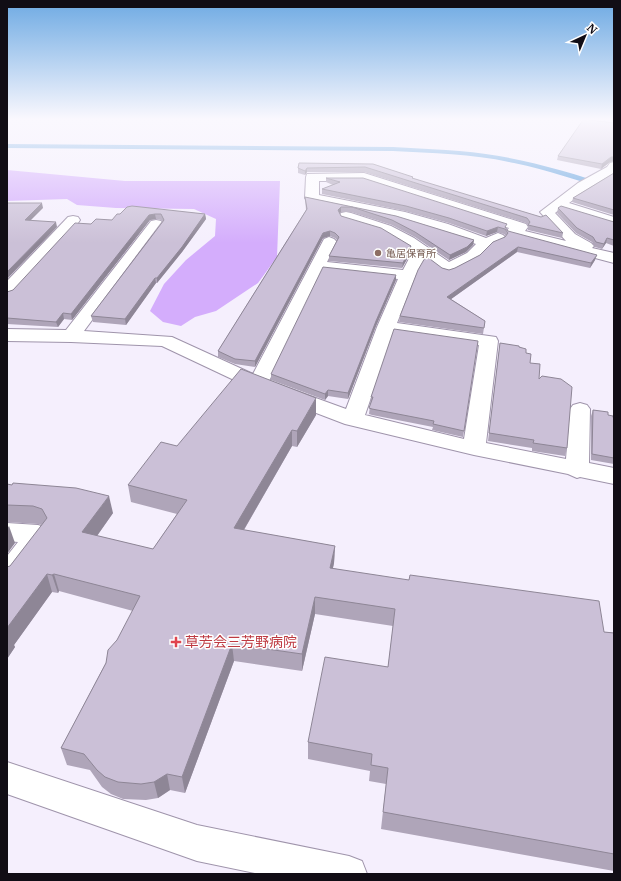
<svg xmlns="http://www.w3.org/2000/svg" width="621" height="881" viewBox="0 0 621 881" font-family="Merriweather,'Noto Sans JP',serif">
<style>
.forest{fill:#d4adfc}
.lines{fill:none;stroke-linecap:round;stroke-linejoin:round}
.stream{fill:#589cdb;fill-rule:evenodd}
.minor-casing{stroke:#9f94ab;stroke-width:2}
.minor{fill:#fff;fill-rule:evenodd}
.wall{fill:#afa5b9}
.shaded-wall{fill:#8e8696}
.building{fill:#cbc0d7;stroke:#8e8696}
.education-dot{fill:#8d6e63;stroke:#fff;stroke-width:1.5}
.health-dot{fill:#e0444e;stroke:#fff;stroke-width:1.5}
.labels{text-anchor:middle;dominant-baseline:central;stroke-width:3;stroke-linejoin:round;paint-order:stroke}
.far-education-label{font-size:10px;fill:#785e54;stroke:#fff;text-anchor:start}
.near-health-label{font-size:14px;fill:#be3a42;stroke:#fff;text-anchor:start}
</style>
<rect width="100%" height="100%" fill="#f5effd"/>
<!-- forest -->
<path class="forest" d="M7,170l118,11h155l-3,76 -19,26 -42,28 -21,6 -14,9 -18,-4 -13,-11 14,-27 22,-24 29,-24 1,-17 -22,-10 -78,-1 -39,-3 -10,-6 -60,2z"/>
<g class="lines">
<!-- stream -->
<path class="stream" d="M7,144l386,3c35,2 71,3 106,9 39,7 77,18 115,31v4c-33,-9 -66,-21 -100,-28 -40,-9 -80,-10 -121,-12l-386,-3z"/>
<!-- minor casing -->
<g class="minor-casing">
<g id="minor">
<path d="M614,162v12l-26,15 -19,14 45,14v9l-54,-17 -5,4 20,21 16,9 3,3 -2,2 22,5v10l-106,-28 -2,-3 3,-4 -146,-47h-44v14l86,17 43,12 38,14 12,-5 5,2 3,3 -3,3 -12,5 -12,13 -25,13 -6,2 -6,-2 -17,-13 -9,16 -19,48 99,14 2,4 -12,102 80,16 4,-50 3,-4 7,-2 7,2 3,4 -1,54 25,5v16l-34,-7 -3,1 -9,-4 -94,-19 -129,-31 -94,-36 -89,-42 -91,-4 -64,-1v-12l59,1 85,-109 5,-1 5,1 2,3 -79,107 88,6 81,37 71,-135 5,-2 5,2 3,3 -10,20 76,8 10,-19 -32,-19 -40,-13 -2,-3 2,-3 5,-1 5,1 40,13 23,12 35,24 18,-9 9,-9 -39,-13 -41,-12 -89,-18 -2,-3 1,-21 1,-3 57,-1 162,51 2,3 -3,4 41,10 -26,-29 38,-29 29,-16 3,-4zM322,271l76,8 -21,48 -31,82 -77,-28zM393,333l86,12 -15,94 -99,-24z"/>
<path d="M73,216l5,1 2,3 -2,3 -65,72 -6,1v-15l61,-64z"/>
<path d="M7,523l31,2 9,3 4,6 -35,48 -9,3v-29l11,-14 -11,-1z"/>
<path d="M7,762l190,63 152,31 13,5 5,13h-107l-63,-13 -190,-67z"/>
</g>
</g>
<!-- minor -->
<use href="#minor" class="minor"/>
</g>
<!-- wall -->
<g class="wall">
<path d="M614,123v38l-4,1 -9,7 -44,-9 1,-4z"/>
<path d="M373,164l40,15 128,38 22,16 -1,5 -34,-8v-5l-2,-2 -162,-51h-57l-2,3 -7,-2v-5z"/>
<path d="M614,173v42l-42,-13 1,-4z"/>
<path d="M326,178l181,51 1,2 87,29 -5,8 -73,-16 -66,47 34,22 -2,13 -84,-12 1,-6 42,-48 7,2 6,-2 25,-13 26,-19 -2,-2 -7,-2 -11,4 -37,-13 -44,-12 -83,-17v-5l11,-4 -7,-3z"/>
<path d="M305,197l91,19 78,24 -1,5 -7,7 -17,8 -34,-23 -23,-12 -41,-13h-10l-2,1 2,3 70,30v6l-9,16 -73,-7v-5l8,-16 -2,-2 -5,-2 -7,2 -68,129 -20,-3 -17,-7v-6l88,-141z"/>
<path d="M127,207l78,7 1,5 -24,33 -25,31h-1l-30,42 -33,-3 -2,-6 71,-95 -1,-1 -5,-1 -6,1 -78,100 -8,-1 -6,8 -51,-3v-32l6,-2 78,-66 21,-4 8,-6z"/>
<path d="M558,208l56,14v24l-8,-3 -4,6 -7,-2 -3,-5 -16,-9 -19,-20z"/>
<path d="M396,280l-20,46 -28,73 -20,-3 -3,4 -54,-20v-6z"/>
<path d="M478,341l-15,96 -31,-7 1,-3 -61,-12 -3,-1 2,-17z"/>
<path d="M500,343l19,4 7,6 4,10 9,16 28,69 -2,8 -33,-5v-3l-44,-7z"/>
<path d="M593,410l15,5 6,6v43l-23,-4v-44z"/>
<path d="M316,415l-19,32 -5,-1 -48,84 91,16 -1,17 -1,5 271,64 10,1v238l-233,-42 5,-45 -17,-3 1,-10 -62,-12v-17l80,-75 5,-41 -78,-12 -13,57 -68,-10 -49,132 -15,-3 -12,8 -12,2 -23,-1 -12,-5 -9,-7 -12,-17 -23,-5 -6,-17 72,-137 -74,-20 -1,2 -6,-1 -38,53 1,2 -8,12 3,-93 32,-41 -4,-1 -31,-2v-38l106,29 -16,23 56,13 24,-35 -46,-12 -3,-17 49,-39z"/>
</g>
<!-- shaded-wall -->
<g class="shaded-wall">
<path d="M611,157h3v4l-4,1 -9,7 1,-5z"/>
<path d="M307,168v4l-2,3v-4z"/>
<path d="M42,203l1,5 -17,17 -1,-5z"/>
<path d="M341,207v5l-3,3v-5z"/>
<path d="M155,214l1,5 -6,1 -78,100 -1,-6 78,-99z"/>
<path d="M205,214l1,5 -24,33 -25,31v-5z"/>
<path d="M56,222l1,5 -50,52v-7z"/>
<path d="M498,227l-1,5 -11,4 1,-5z"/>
<path d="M330,231v5l-7,2 -68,129v-6l68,-128z"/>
<path d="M607,238l-1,5 -4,6 2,-5z"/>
<path d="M474,240l-1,5 -7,7 -17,8 1,-5z"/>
<path d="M411,246v6l-9,16 1,-5z"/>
<path d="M518,247l-1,5 -70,50v-5z"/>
<path d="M597,255l-2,5 -5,8 1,-5z"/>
<path d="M396,275v5l-20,46 -28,73v-6l28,-72z"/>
<path d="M155,278l1,5 -30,42 -1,-6z"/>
<path d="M63,313l1,6 -6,8 -2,-5z"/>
<path d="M328,390v6l-3,4v-6z"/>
<path d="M316,398v17l-19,32v-16z"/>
<path d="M292,430v16l-57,99 -1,-17z"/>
<path d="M109,496l4,17 -26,37 -5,-18z"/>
<path d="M9,526l6,17 -8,11v-25z"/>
<path d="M335,546l-1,17 -5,22 1,-17z"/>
<path d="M47,574l5,18 -38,53 1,2 -8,12v-31z"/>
<path d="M54,574l5,17 -1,2 -6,-18z"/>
<path d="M315,597v17l-13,57v-17z"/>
<path d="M232,644l2,17 -49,132 -3,-16z"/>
<path d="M167,774l3,16 -12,8 -4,-16z"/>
</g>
<!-- building -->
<g class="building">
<path d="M583,120h7l24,3v34h-3l-9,7 -44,-8z"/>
<path d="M299,163l74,1 40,13 -1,1 129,39 5,-2 17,18 -35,-8 2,-3 -3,-4 -162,-51 -58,1 -2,3 -7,-3z"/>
<path d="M614,173v37l-41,-12z"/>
<path d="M326,178h37l144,46 -2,3 3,4 89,24 -6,8 -73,-16 -71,50 38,24 -1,7 -84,-12 18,-46 8,-14 16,12 7,2 6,-2 25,-13 13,-13 12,-5 3,-4 -3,-4 -7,-2 -11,4 -38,-13 -43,-12 -84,-17 18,-7z"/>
<path d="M305,197l91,19 78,24 -7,7 -17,8 -35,-23 -23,-12 -40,-13h-11l-3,3 3,6 40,12 30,18 -8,17 -74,-7 10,-19 -4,-4 -5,-2 -7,2 -68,128 -20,-2 -17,-8 89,-142z"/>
<path d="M7,203h35l-17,17 31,2 -49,50z"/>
<path d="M132,206l73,8 -23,33 -25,31h-2l-30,41 -34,-3 73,-96 -3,-6h-6l-6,1 -78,99 -8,-1 -7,9 -49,-4v-26l6,-2 62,-67 16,1 5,-5 16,1 5,-6h3l7,-7z"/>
<path d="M561,206l53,16v18l-7,-2 -3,6 -8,-2 -3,-5 -16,-9 -19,-20z"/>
<path d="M323,267l73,8 -20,46 -28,72 -20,-3 -3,4 -54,-20z"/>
<path d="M394,329l84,12 -14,90 -31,-7 1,-3 -62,-12 -3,-1 4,-11h-2z"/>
<path d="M500,343l19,3v1l7,2v4l5,1 -1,9 10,1 -1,15 3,-3 19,3 11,8 -5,61 -34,-5 1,-3 -45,-7z"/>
<path d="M241,369l75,29 -19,33 -5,-1 -58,98 101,18 -5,22 79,12 1,-5 189,26 5,31 10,1v221l-231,-42 5,-44 -17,-3 1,-11 -64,-12 17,-85 63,10 7,-58 -80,-12 -13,57 -70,-10 -50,133 -15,-3 -13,8 -13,2 -23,-2 -13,-5 -8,-7 -13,-16 -23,-6 45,-85 2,-13 9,-10 23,-44 -86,-22 -2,1 -5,-1 -40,54v-61l3,-1 37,-48 -5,-9 -9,-3 -26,-1v-21l5,1 1,-2 63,5 33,8 -27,36 71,17 34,-49 -59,-15 33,-43 16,4z"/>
<path d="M593,410l15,2v3l5,1 1,5v37l-22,-4z"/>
</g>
<!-- sky -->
<linearGradient id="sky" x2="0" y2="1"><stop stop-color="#6eaae3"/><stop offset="0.49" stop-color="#faf8fe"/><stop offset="1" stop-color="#faf8fe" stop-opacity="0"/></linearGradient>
<rect width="621" height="243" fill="url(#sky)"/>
<!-- markers -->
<circle class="education-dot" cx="378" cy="253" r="4"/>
<path class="health-dot" d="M174 636h4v4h4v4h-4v4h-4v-4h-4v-4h4z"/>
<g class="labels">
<!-- far-education labels -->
<g class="far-education-label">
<text x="386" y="253">亀居保育所</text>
</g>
<!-- near-health labels -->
<g class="near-health-label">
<text x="185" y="642">草芳会三芳野病院</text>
</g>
</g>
<!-- border -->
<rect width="621" height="881" fill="none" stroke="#110d15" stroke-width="16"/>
<!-- north arrow -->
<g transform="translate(585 36) rotate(44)" stroke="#ffffff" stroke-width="3" paint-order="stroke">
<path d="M0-3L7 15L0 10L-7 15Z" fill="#110d15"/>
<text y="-6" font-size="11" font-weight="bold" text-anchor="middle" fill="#110d15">N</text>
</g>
</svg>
